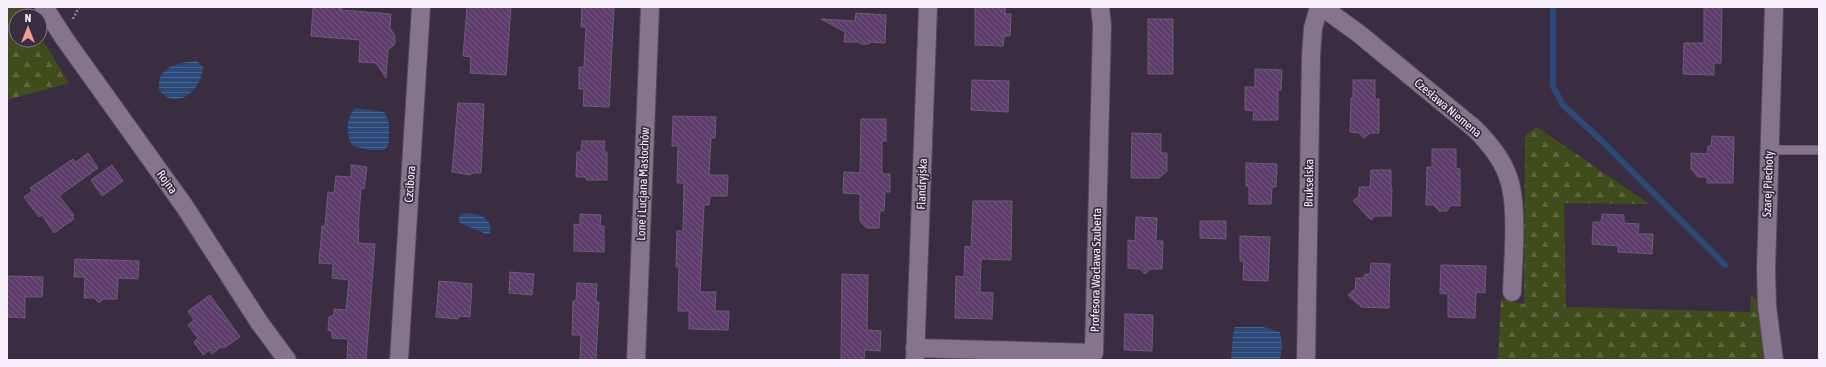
<svg xmlns="http://www.w3.org/2000/svg" width="1826" height="367" viewBox="0 0 1826 367" font-family="'Asap Condensed',sans-serif">
<style>
.forest{fill:url(#forest-firs)}
.water{fill:url(#water-rules)}
.lines{fill:none;stroke-linecap:round;stroke-linejoin:round}
.stream{stroke:#2c4a79;stroke-width:6}
.building{fill:url(#building-back-hatch);stroke:#6c5d73}
.lane-casing{stroke:#55495a;stroke-width:10}
.street-casing{stroke:#55495a;stroke-width:20}
.path{stroke:#8f8495;stroke-width:2.5;stroke-dasharray:2 2;stroke-linecap:butt}
.lane{stroke:#85758c;stroke-width:9}
.street{stroke:#85758c;stroke-width:18}
.labels{text-anchor:middle;dominant-baseline:central;stroke-width:3.5;stroke-linejoin:round;paint-order:stroke}
.street-label{font-size:12px;fill:#f8effc;stroke:#3a2d41}
</style>
<defs>
<pattern id="forest-firs" width="22" height="20" patternUnits="userSpaceOnUse"><rect width="22" height="20" fill="#414c1c"/><path d="M5 1l3.5 6h-7zM16 11l3.5 6h-7z" fill="#5d663e"/></pattern>
<pattern id="water-rules" width="6" height="5" patternUnits="userSpaceOnUse"><rect width="6" height="5" fill="#2c4a79"/><path d="M0 2.5h6" fill="none" stroke="#4b648d"/></pattern>
<pattern id="building-back-hatch" width="6" height="6" patternUnits="userSpaceOnUse"><rect width="6" height="6" fill="#5e3c6c"/><path d="M-1 5l2 2M0 0l6 6M5-1l2 2" fill="none" stroke="#765882"/></pattern>
</defs>
<rect width="100%" height="100%" fill="#3a2d41"/>
<!-- forest -->
<g class="forest">
<path d="M7,7h15l6,9h-12v24h24v-4l29,47 -62,17z"/>
<path d="M1537,127l112,77 -85,-1 2,104 184,5 1,-16 7,3 6,61h-266l3,-61 23,5 1,-168z"/>
</g>
<!-- water -->
<g class="water">
<path d="M197,61l6,6c-1,22 -26,46 -44,23 0,-4 0,-10 1,-13 6,-13 25,-15 37,-16z"/>
<path d="M355,108l29,4c7,9 5,23 4,34l-4,4h-15l-16,-4c-8,-12 -7,-27 2,-38z"/>
<path d="M461,213c13,0 33,2 29,21h-4l-26,-11 -2,-3z"/>
<path d="M1235,327h28l17,5 2,13 -2,15h-49l2,-25z"/>
</g>
<g class="lines">
<!-- stream -->
<path class="stream" d="M1553,7v79l9,18 41,38 122,123"/>
</g>
<!-- building -->
<g class="building">
<path d="M313,7h29l-1,3 50,4 -1,14 5,8v8l-7,6 -2,28 -10,-15 -17,-1 1,-22 -49,-4z"/>
<path d="M467,7h44l-5,68 -36,-2 1,-16 -8,-1z"/>
<path d="M582,7l32,1 -5,99 -26,-1 1,-17h-5v-22h5l2,-40h-5z"/>
<path d="M975,7h30v7h6l-1,22h-6l-1,10 -28,-1z"/>
<path d="M1704,7h18l-1,56h-7v12l-31,-1 1,-31h20z"/>
<path d="M856,13l30,2 -1,28 -15,-1 -1,2h-8l-2,-2h-15l1,-10 -24,-13 34,2z"/>
<rect x="1148" y="19" width="25" height="55"/>
<path d="M1255,69l27,1 -1,20h-3v30h-25l1,-9 -9,-1v-23h10z"/>
<path d="M972,80l37,1 -1,31 -37,-2z"/>
<path d="M1353,80h22v19h4v34h-9l-6,5 -5,-5 -9,-1 1,-34h2z"/>
<path d="M458,103l26,1 -3,69h-8l-3,2 -18,-3z"/>
<path d="M673,116l43,1 -1,21h-4l-2,37h19l-1,21h-17l-1,9h-5l-4,87h16l-1,19h14l-1,19 -39,-1v-18h-11l1,-44h-3l1,-36h6l1,-48h-7l1,-37h-6z"/>
<path d="M861,119h25v22h-4v33h8v18h-5l-1,19h-4l-1,17h-13l-6,-7v-27l-17,-1 1,-21 16,1z"/>
<path d="M1132,133l29,1v19h6v18l-8,7h-28z"/>
<path d="M1712,136l22,1 -1,46h-26v-6h-9l-7,-8v-16l16,1 1,-8h3z"/>
<path d="M582,141h23l-1,11h3v28h-21v-3h-10l1,-25h4z"/>
<path d="M1432,149h24v19l4,1v37l-9,-1 -4,6h-8l-5,-6h-8l1,-38h5z"/>
<path d="M88,153l10,15 -39,28 15,19 -2,1 2,3 -20,14 -12,-18 -3,2 -15,-20 8,-6 -2,-3 43,-29 3,3z"/>
<path d="M1246,163l31,1 -1,23h-4l-1,17h-22v-18h-3z"/>
<path d="M112,165l11,16 -21,15 -11,-16z"/>
<path d="M351,165l16,2 -3,22 -3,-1 -3,41h1l-1,14 17,1 -9,116h-19l1,-21 -16,-1v-6l-4,-2 1,-13 5,-2v-6l12,1 3,-30 -17,-2 1,-14 -14,-1 3,-37h3l3,-34 6,1 2,-17 15,1z"/>
<path d="M1371,170h20v18h1l-1,28h-16l-4,4 -18,-19 6,-5v-9h11z"/>
<path d="M973,201h39l-1,59 -30,-1 -1,33 13,1 -1,26 -37,-1 1,-42 8,1 1,-31 6,1z"/>
<path d="M580,214l21,1 -1,11h4v26l-30,-1v-27l6,1z"/>
<path d="M1602,214l22,1v8l15,1 -1,10h15l-1,20 -34,-2v-6l-26,-2 1,-22h8z"/>
<path d="M1136,217l21,1 -1,23h7l-1,28h-12l-5,5 -5,-5 -12,-1v-28l7,1z"/>
<path d="M1200,221h26v18l-26,-1z"/>
<path d="M1240,236l30,1 -2,44 -25,-1 1,-18 -4,-1z"/>
<path d="M75,259l64,2 -1,18 -20,-1 -1,21h-14l-4,4 -5,-5h-10l1,-21h-11z"/>
<path d="M1371,263l19,1 -1,44 -28,-1 -13,-12 7,-6 1,-11h8l1,-4h5z"/>
<path d="M1441,265l45,1 -1,27 -9,-1 -1,26 -27,-1v-23l-8,-1z"/>
<path d="M510,272l24,2 -2,21 -23,-2z"/>
<path d="M842,274l26,1 -1,55 14,1 -1,20 -15,-1 -1,10h-23z"/>
<path d="M7,276l36,1 -1,20h-17v21l-18,-1z"/>
<path d="M439,281l33,3 -2,33 -11,-1 -1,3 -22,-2z"/>
<path d="M577,283l20,1 -1,18h3l-3,58h-16l1,-25h-9l1,-34h3z"/>
<path d="M210,295l30,42 -16,11 -2,-2 -10,8 -3,-4 -6,5 -9,-13 4,-4 -10,-13 6,-5 -6,-9z"/>
<path d="M1125,314l28,1 -1,36 -28,-1z"/>
</g>
<g class="lines">
<!-- lane casing -->
<g class="lane-casing">
<path id="lane" d="M1770,150h49"/>
</g>
<!-- street casing -->
<g class="street-casing">
<g id="street">
<path d="M44,7l20,31 121,169 74,115 28,38"/>
<path d="M1322,7l36,26 117,96c13,13 26,29 32,45 12,29 6,85 5,118"/>
<path d="M915,348l179,5 8,-328 -2,-18"/>
<path d="M399,360l22,-353"/>
<path d="M636,360l14,-353"/>
<path d="M915,360l13,-353"/>
<path d="M1306,360l5,-303 2,-29 6,-21"/>
<path d="M1774,360l-7,-54 -1,-37 8,-262"/>
</g>
</g>
<!-- path -->
<path class="path" d="M73,19l6,-12"/>
<!-- lane -->
<use href="#lane" class="lane"/>
<!-- street -->
<use href="#street" class="street"/>
</g>
<g class="labels">
<!-- street labels -->
<g class="street-label">
<text transform="translate(1448 108) rotate(40)">Czesława Niemena</text>
<text transform="translate(167 182) rotate(54)">Rojna</text>
<text transform="translate(1309 183) rotate(-89)">Brukselska</text>
<text transform="translate(410 184) rotate(-86)">Czcibora</text>
<text transform="translate(643 184) rotate(-88)">Lone i Lucjana Masłochów</text>
<text transform="translate(922 184) rotate(-88)">Flandryjska</text>
<text transform="translate(1768 184) rotate(-88)">Szarej Piechoty</text>
<text transform="translate(1096 270) rotate(-89)">Profesora Wacława Szuberta</text>
</g>
</g>
<!-- border -->
<rect width="1826" height="367" fill="none" stroke="#f8effc" stroke-width="16"/>
<!-- north arrow -->
<g transform="translate(28 28)"><circle r="19" fill="#3a2d41" stroke="#867b8c"/>
<path d="M0-3L7 15L0 10L-7 15Z" fill="#f59c93"/>
<text y="-6" font-size="11" font-weight="bold" text-anchor="middle" fill="#f8effc">N</text>
</g>
</svg>
